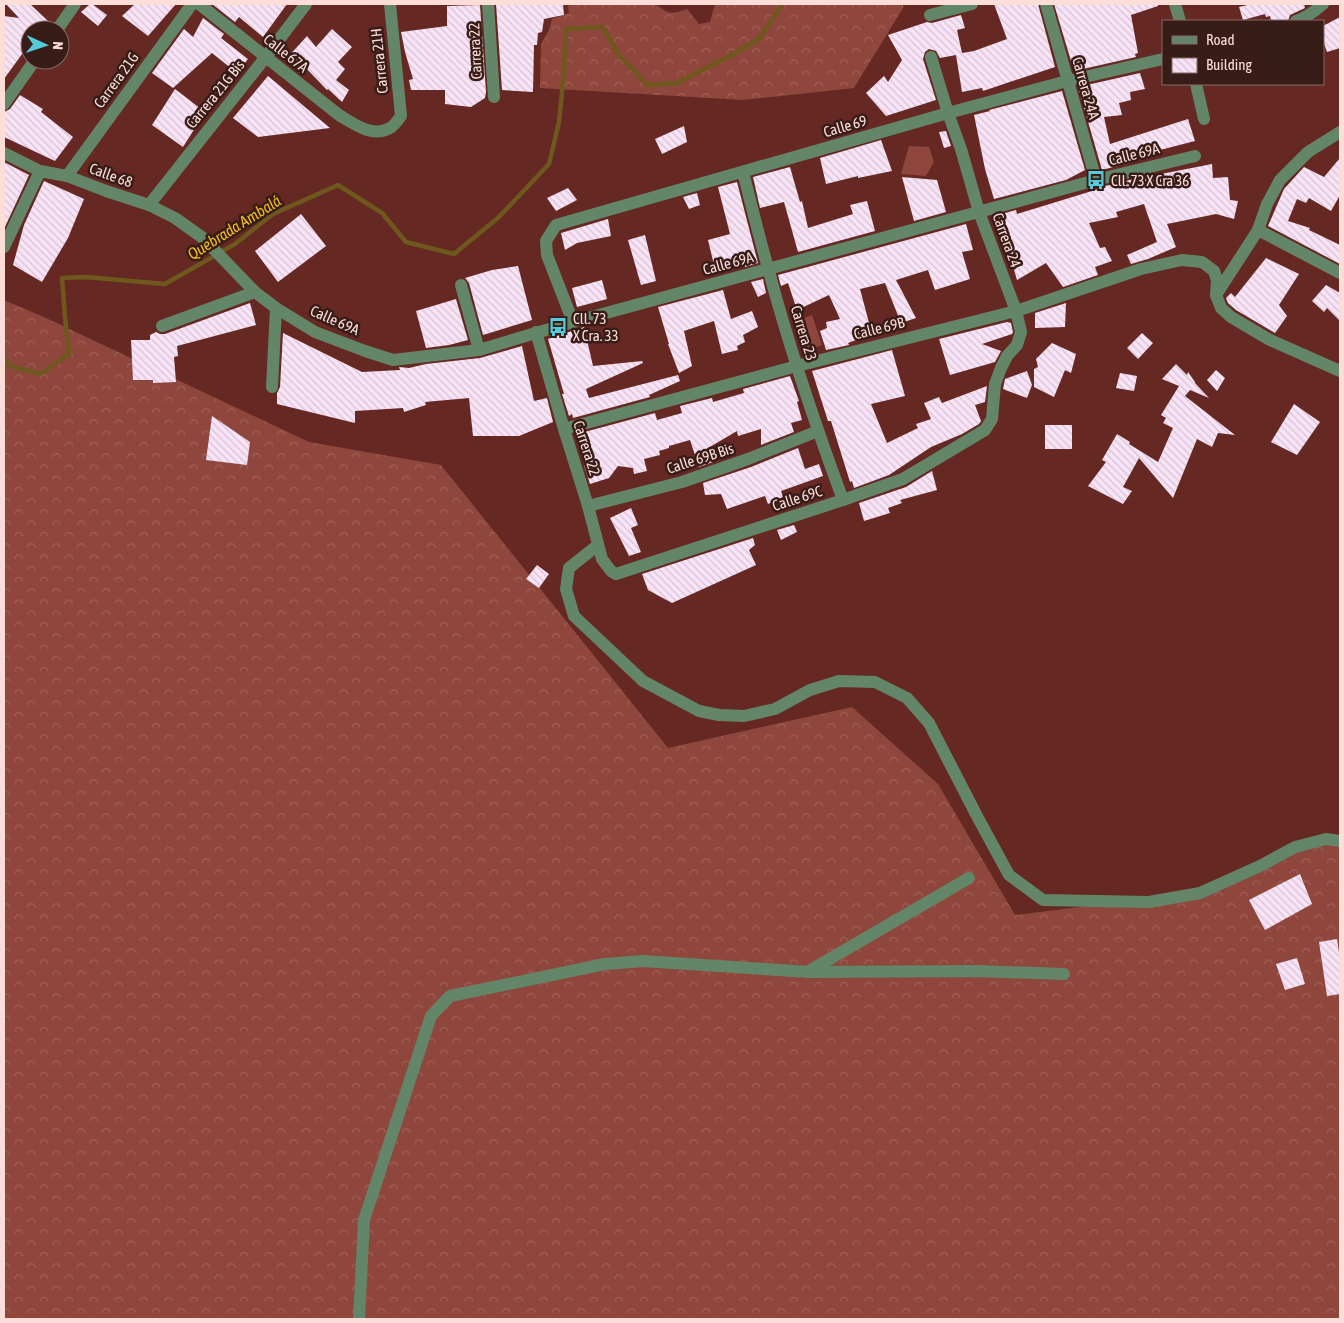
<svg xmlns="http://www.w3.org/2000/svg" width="1344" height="1323" viewBox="0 0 1344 1323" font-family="'Asap Condensed',sans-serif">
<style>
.forest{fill:url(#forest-crowns)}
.park{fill:#8f463d}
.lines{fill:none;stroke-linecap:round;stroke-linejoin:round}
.stream{stroke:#6e581d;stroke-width:4.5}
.building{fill:url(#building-back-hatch)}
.minor{stroke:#638668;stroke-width:12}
.labels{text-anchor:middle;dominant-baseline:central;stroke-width:5;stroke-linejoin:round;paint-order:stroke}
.street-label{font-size:15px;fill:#fdddd8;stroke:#381c18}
.poi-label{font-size:15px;fill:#fdddd8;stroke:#381c18;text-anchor:start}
.water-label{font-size:16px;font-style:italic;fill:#f1bd17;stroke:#381c18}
</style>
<defs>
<pattern id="forest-crowns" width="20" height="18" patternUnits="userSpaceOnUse" patternTransform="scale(1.25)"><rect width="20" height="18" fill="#8f463d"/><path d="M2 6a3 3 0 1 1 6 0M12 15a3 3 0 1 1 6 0" fill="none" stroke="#a06058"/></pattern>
<pattern id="building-back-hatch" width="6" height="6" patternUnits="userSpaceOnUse" patternTransform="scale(1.25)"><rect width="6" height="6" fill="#f9e3f7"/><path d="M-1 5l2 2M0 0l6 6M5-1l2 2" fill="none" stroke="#d6c3d3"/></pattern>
</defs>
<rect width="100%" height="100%" fill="#662822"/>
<!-- forest -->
<g class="forest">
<path d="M568,4h87c13,10 16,11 32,5l12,15 11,-2 5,-18h188v4l-49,80 -111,12 -203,-12 1,-44 8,-14 3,-11 17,-6z"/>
<path d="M4,300l42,18 263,124 132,23 227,283 184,-41 86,77 77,131 184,-23 97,-51 44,4v474h-1336z"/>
</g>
<!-- park -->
<g class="park">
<path d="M909,146l20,1 5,15 -8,14 -25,-2z"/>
<path d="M812,315l10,30 -17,7 -8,-31z"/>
</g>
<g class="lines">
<!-- stream -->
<path class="stream" d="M4,359l7,7 29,8 29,-20 -4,-37 -3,-39 24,-1 79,7 70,-40 38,-30 65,-29 44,28 24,29 48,12 45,-37 50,-53 10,-42 5,-50 2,-43 37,-2 15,27 29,31 30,-2 57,-29 26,-16 22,-34"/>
</g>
<!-- building -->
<g class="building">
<path d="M6,4h24l18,17 -7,9h-11v13l-26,36v-63l15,2z"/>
<path d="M90,4h2l15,11 -9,11 -17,-14z"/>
<path d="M135,4h41l-28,32 -26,-20z"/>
<path d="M212,4h75l-24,33 -24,-20 -4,5z"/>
<path d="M496,4h67l1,11 -20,4 -2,13 -4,1 -1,12h-3l-1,47 -31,-2z"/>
<path d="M994,4h44l17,63 -72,24 -1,-3 -20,4 -6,-37 -16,3 -4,-7 -7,-2 -4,3 -2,7 13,41 -50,16 -20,-23 18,-17 4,6 14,-22 -14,-25 39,-13 5,1 29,-8 4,13 -8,2 5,23 12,-2 33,-12z"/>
<path d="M1054,4h104v2l-27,9 7,38 -3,1 1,3 -62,14z"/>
<path d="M1252,4h52l1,4 -15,7 -2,6h-17l-1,-5 -4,1 -1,-3 -22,6 -4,-13z"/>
<path d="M480,5l6,87 -1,6 -14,9 -26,-3v-14h-34l-2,-10 4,-1 -8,-27 -4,-20 46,-6v-20z"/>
<path d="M1340,17v31l-13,4 -4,-12v-14z"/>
<path d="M203,18l21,16 -3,4 27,21 -11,14 -25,-20 -39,35 -21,-15 32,-44 9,8z"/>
<path d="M332,29l20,18 -14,15 7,7 -9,11 13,10 -7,12 -14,-13 -1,1 -23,-24 -4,5 -12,-14 19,-21 9,11z"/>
<path d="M1140,73l5,16 -15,3 1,8 -12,3 3,12 -18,2 6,27 78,-25 7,22 -70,18v5l-23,6 -24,-83z"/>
<path d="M268,76l62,52 -72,9 -25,-19z"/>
<path d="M175,89l30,23 -22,35 -31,-22z"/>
<path d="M1062,91l23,79 -19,10 -72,19 -9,-30 -11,-54 16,-4 -1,-1z"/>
<path d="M20,95l23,14 -2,3 32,25 -18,24 -51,-24v-25l6,-3z"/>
<path d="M684,126l3,16 -25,12 -7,-15z"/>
<path d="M946,131l5,15 -7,2 -5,-16z"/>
<path d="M881,140l11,31 -34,7v-2l-32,8 -6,-26z"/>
<path d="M1340,158v37l-9,16 -22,-13 -3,5 -9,-4 -9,22 22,7 -1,2 31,15v19l-72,-38 16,-37 20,-22 20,10z"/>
<path d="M4,162l25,13 -25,54z"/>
<path d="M1212,164l1,14 15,-1 2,23 8,1 -4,18 -18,-5 -49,10 9,23 -28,12 -17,5 -4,-9 30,-13 -13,-38 -28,8 2,5 -29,6 11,25 5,-1 7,14 -17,6 3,8 -35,12 -17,-24 -29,17 -19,-65 18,-5 1,4 88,-27v-1l46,-11v1z"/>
<path d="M790,167l10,35 2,-1 6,27 45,-14 -3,-9 17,-4 8,30 -77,21 -14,-50 -24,6 -7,-31z"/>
<path d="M902,177l35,3 9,32 -32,9z"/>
<path d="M44,181l40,18 -16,39 -26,44 -29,-17 11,-40z"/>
<path d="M737,182l21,81 -13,4 -2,-6 -28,8 -7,-29 22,-6 -12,-47z"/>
<path d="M568,188l9,12 -21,11 -9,-13z"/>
<path d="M697,193l3,12 -11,4 -6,-12z"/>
<path d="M301,214l25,32 -48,36 -23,-31z"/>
<path d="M608,219l3,17 -34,7 -12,7 -4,-17z"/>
<path d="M966,224l7,26 -11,2 8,27 -35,11 -7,-20 -32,10 20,38 -15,5 -16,-40 -25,6 12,45 -24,9 1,2 -23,5 -6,-19 7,-3 -1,-6 14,-3 -11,-24 -32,15 -9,-27 -7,3 -3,-11z"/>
<path d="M645,235l11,46 -15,4 -13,-45z"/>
<path d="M1266,258l33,16 -20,31 8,11 -12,17 -39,-23 -8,-7 -2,-5 5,-5 4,4z"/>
<path d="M518,266l14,54 -49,15 -14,-52 -4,-5 27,-8z"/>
<path d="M763,279l3,14 -8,4 -7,-15z"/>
<path d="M602,280l5,19 -30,8 -5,-19z"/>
<path d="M1326,285l14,8v28l-13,-13 -3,4 -12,-11z"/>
<path d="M723,290l8,29 21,-8 6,16 -15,8 2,7 -8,4 1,4 -16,4 -8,-33 -30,10 8,35 -13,7 -11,-29h1l-11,-37z"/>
<path d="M456,299l12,41 -19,5 -23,3 -10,-37z"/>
<path d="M250,303l6,22 -79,21 1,10 -4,1 2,25 -23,1v-3h-20l-2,-40h19v-5l6,-3 4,2h5z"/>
<path d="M1066,303l-1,24 -30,1v-15z"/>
<path d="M1007,322l4,1 2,9 -1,2 -30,10 19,7 -6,11 -45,13 -11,-36z"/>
<path d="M584,327l9,39 49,-5 1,2 -57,26 3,9 89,-23 2,6 -31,14 1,2 -77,21 -1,-4 -3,2 -7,-22h2l-16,-55z"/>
<path d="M283,333l79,39 38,-2 -1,-3 10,1 17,-4 54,-6 42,-12 12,55 13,-3 6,24 -34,14h-46l-4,-38 -44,4 1,3 -22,7 -1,-4 -48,3v12l-78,-19v-11l3,-6z"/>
<path d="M1142,333l11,10 -15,16 -11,-11z"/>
<path d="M1052,343l24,11 -5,19 -6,-3 -11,27 -20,-10v-18l4,-2 -2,-8z"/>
<path d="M892,350l13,46 -34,8 16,39 31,-15 -2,-4 15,-5 -7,-16 15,-6 3,6 45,-17 -2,16 -10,3 6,16 -2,3 -17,10 -31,13 -42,28 -35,13 -2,-7 -2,1 -19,-61h-3l-16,-50z"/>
<path d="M1176,364l11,11 1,-3 7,10v1l14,15 -19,-8 -5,6 50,39 -17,-2 -6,14 -15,-8 -24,59 -34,-40 -16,29 9,4 -9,13 -35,-18 18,-24 -4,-2 15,-26 13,8 -1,2 29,18 15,-34 -10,-5 3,-5 -5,-3 18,-29 -17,-7z"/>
<path d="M1216,370l9,8 -8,13 -10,-11z"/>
<path d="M1027,371l5,14 -5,13 -24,-9 2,-10z"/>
<path d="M1120,373l17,3 -3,15 -18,-3z"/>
<path d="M790,376l9,25 -2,1 5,18 -11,3 3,9 -33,13v-16l-23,7 -1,-5 -29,17 5,14 -14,5 -9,-27 -21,6v2l-10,3 1,4 -16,4 3,12 -13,3 -1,-6 -15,-2 -9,12 -19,6 -6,-19h1l-8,-31 78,-21 2,7 25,-7 -2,-7 32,-8 1,4 31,-9 -1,-4z"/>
<path d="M1294,404l26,18 -23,33 -26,-13z"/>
<path d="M212,416l38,26 -3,23 -41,-5z"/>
<rect x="1045" y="425" width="27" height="24"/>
<path d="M798,448l7,21 14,-5 4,12 -42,15 2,6 -15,7 -3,-8 -38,13 -6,-15 -16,1 -2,-12 48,-16z"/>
<path d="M932,471l5,19 -37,10 2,3 -14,5 2,5 -26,8 -5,-18 47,-16z"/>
<path d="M631,508l7,17 -7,3 10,24 -12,4 -19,-38z"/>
<path d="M794,525l3,7 -16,8 -4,-10z"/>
<path d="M753,538l2,7 -6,5 7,15 -84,38 -24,-13 -6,-16z"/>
<path d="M537,565l12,9 -10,14 -13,-9z"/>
<path d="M1300,874l12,30 -47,26 -16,-30z"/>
<path d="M1337,939l3,21v34l-13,2 -8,-54z"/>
<path d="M1297,958l8,26 -20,6 -9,-26z"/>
</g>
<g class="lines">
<!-- minor -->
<g class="minor">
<path d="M199,4l140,111c15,9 33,23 51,13 4,-2 8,-8 11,-12l-11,-112"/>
<path d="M488,4l6,93"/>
<path d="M1046,4l50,176"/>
<path d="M1175,4l5,17"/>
<path d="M930,15l42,-11"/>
<path d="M1296,21c10,-3 19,-10 27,-17"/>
<path d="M57,30l18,-26"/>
<path d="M1196,84l8,35"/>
<path d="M4,104l31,-44"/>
<path d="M4,153l36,18 27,5 39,15 43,14 26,13 28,20 52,54 21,16 39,24 50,19 28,9 86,-10 94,-28 195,-53 328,-89 99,-24"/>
<path d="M743,172c8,32 16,64 25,96 21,79 47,156 75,232"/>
<path d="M67,176l125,-172"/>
<path d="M149,205l116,-147 41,-54"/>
<path d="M1258,230l82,43"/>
<path d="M4,247l36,-76"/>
<path d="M461,285l18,65"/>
<path d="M1216,295l42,-65 9,-26 13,-24 28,-28 32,-20"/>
<path d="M573,322l-26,-67 -1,-14 10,-16 392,-112 119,-32 96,-22"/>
<path d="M162,326l93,-34"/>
<path d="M536,332l28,97 24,77 14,53 9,12 5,3 227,-74 60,-21 82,-49 7,-11 3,-35 6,-16 6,-12 10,-11 4,-13 -5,-21 -37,-99 -18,-63 -13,-36 -17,-56"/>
<path d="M272,387l4,-79"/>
<path d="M564,429l233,-63 219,-55 125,-42 41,-9 20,2 12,9 3,9 -1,15 5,13 10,9 39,23 70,31"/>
<path d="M588,506l94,-24 66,-23 70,-28"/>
<path d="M598,545l-29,23 -3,21 8,27 69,65 56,30 20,4 25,1 31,-7 35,-19 29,-9 36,1 32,16 22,25 49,95 31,57 34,25 106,2 51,-9 60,-27 35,-19 31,-8 14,2"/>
<path d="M809,971l160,-93"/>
<path d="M359,1319l5,-99 67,-204 19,-20 155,-32 38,-3 166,11 168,-1 87,3"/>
</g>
</g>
<!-- icons -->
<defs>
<g id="bus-bare" transform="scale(1.5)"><path d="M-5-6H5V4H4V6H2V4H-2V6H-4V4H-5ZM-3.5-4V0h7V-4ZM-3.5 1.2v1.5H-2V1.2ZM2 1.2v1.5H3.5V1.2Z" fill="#53cbdb" stroke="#381c18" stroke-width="2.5" paint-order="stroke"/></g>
</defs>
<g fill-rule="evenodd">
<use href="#bus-bare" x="1096" y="180"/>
<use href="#bus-bare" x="558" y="327"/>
</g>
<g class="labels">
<!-- street labels -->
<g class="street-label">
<text transform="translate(475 51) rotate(-93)">Carrera 22</text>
<text transform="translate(286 53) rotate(38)">Calle 67A</text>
<text transform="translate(379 61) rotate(-96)">Carrera 21H</text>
<text transform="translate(116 80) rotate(-54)">Carrera 21G</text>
<text transform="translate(1086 88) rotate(74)">Carrera 24A</text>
<text transform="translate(215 94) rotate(-51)">Carrera 21G Bis</text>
<text transform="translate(845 126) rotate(-16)">Calle 69</text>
<text transform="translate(1134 154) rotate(-14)">Calle 69A</text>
<text transform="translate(111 175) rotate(20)">Calle 68</text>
<text transform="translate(1007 240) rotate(70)">Carrera 24</text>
<text transform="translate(728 263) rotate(-15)">Calle 69A</text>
<text transform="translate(335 320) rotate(24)">Calle 69A</text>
<text transform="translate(879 328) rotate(-14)">Calle 69B</text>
<text transform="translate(804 333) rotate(73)">Carrera 23</text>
<text transform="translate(587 448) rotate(72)">Carrera 22</text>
<text transform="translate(700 458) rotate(-18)">Calle 69B Bis</text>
<text transform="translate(797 498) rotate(-18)">Calle 69C</text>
</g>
<!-- poi labels -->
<g class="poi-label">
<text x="1111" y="180">Cll. 73 X Cra 36</text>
<text x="573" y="318">Cll. 73<tspan x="573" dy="17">X Cra. 33</tspan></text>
</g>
<!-- water labels -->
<g class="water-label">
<text transform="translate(234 227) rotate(-32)">Quebrada Ambalá</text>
</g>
</g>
<!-- border -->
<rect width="1344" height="1323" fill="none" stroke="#fdddd8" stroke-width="10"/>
<!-- legend -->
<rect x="1162" y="20" width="162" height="65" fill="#381c18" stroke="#876965"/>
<rect x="1172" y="36" width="25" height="8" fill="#638668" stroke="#876965"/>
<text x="1206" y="45" font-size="15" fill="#fdddd8">Road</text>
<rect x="1172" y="58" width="25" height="15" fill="url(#building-back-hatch)" stroke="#876965"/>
<text x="1206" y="70" font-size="15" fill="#fdddd8">Building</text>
<!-- north arrow -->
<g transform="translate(45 45) rotate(93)"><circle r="24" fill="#381c18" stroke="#876965"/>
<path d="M0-4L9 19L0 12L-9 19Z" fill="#53cbdb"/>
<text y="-8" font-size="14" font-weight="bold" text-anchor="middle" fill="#fdddd8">N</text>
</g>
</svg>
